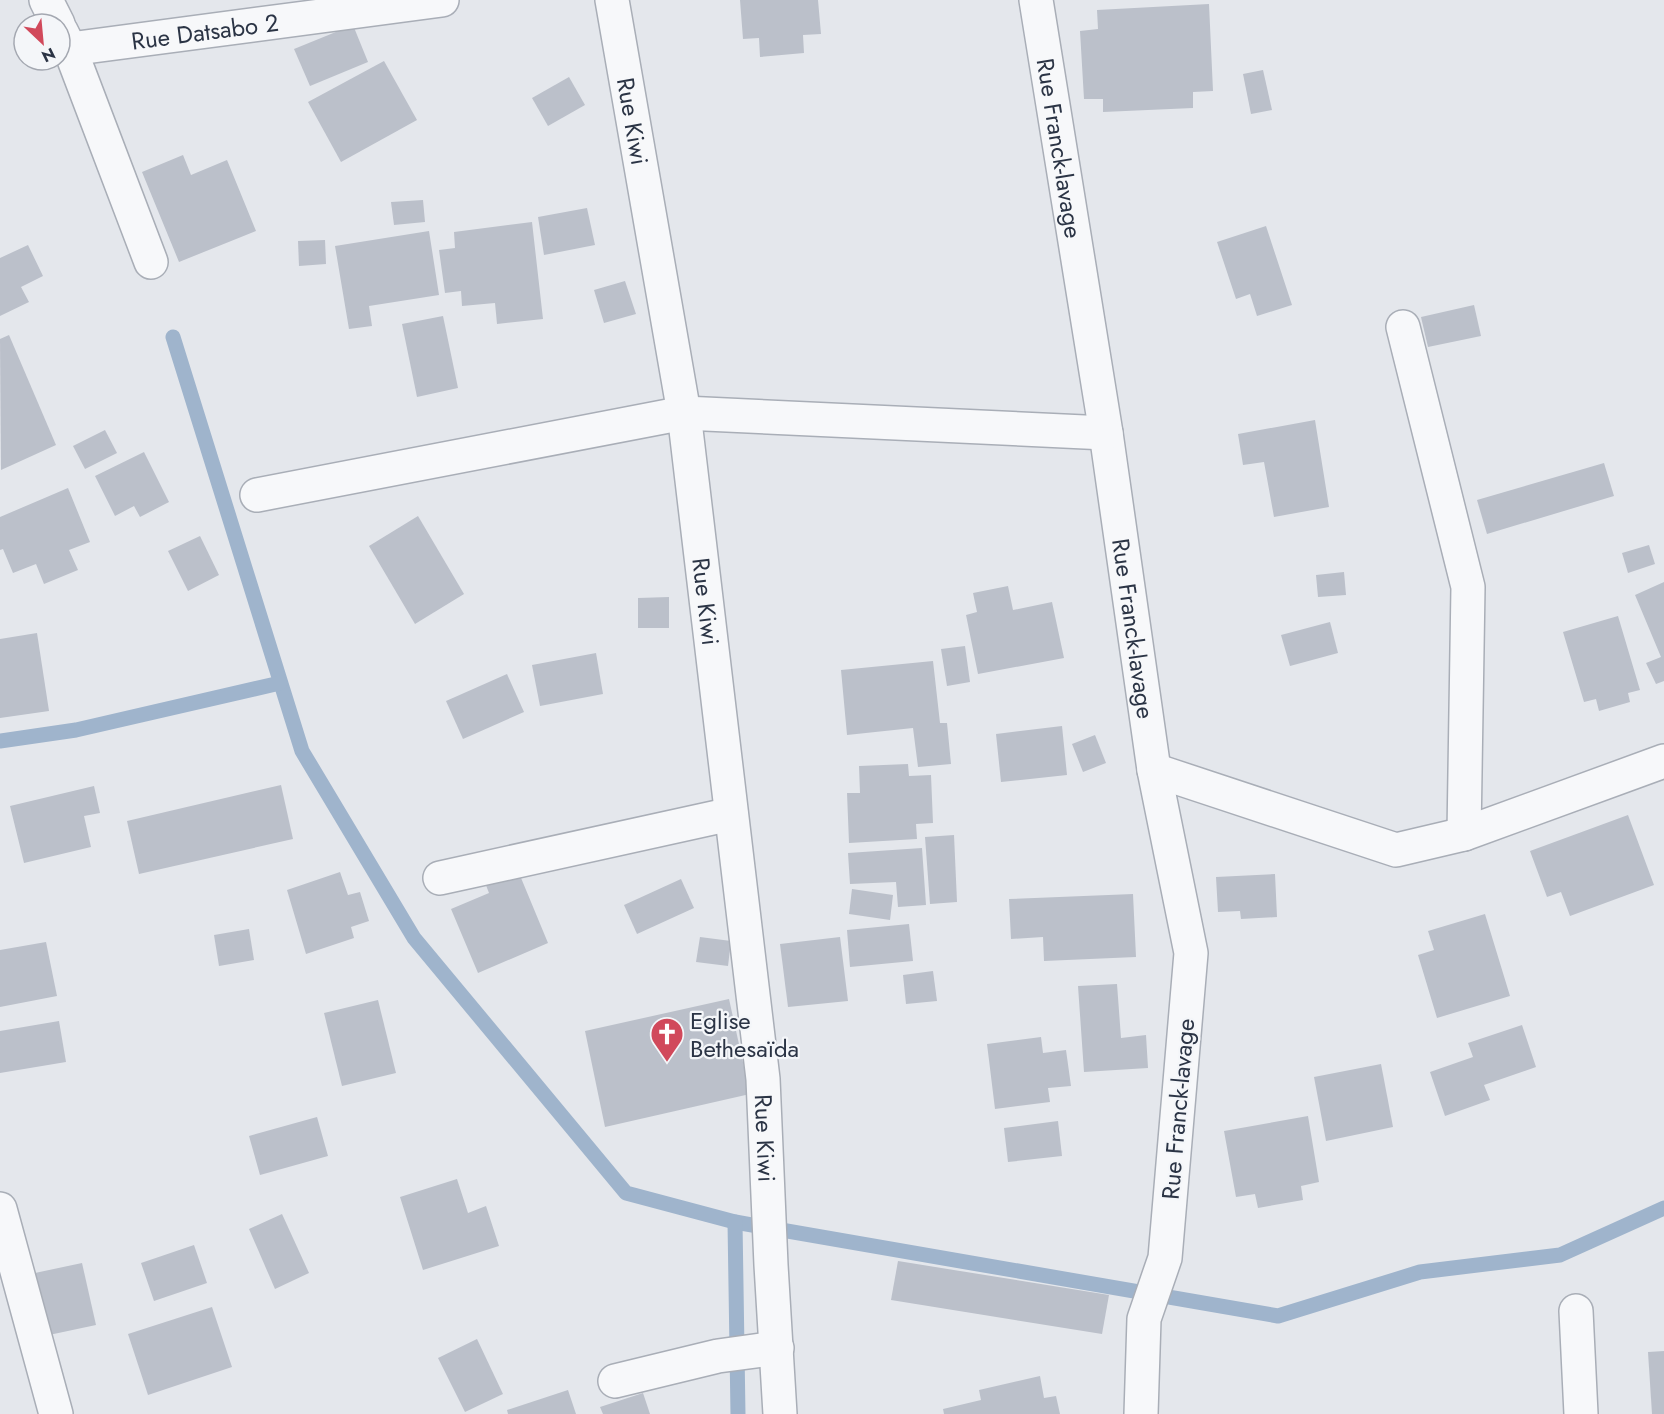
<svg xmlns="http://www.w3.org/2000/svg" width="1664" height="1414" viewBox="0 0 1664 1414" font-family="Jost,sans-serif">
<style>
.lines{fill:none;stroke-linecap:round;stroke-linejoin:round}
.stream{stroke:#9fb4cc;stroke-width:15}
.building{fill:#bbc0ca}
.minor-casing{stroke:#a9aeb7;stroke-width:36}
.minor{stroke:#f7f8fa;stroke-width:33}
.labels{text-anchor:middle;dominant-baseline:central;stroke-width:4.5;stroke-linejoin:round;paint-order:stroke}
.street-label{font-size:24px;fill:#2b3445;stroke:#f4f6f9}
.poi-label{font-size:24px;fill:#2b3445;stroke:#f4f6f9;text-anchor:start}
</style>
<rect width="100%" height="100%" fill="#e4e7ec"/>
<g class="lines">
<!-- stream -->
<g class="stream">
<path d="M173,337l129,414 112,187 212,255 109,29 543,94 142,-44 140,-17 104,-47"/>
<path d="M0,741l76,-11 204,-47"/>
<path d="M735,1222l3,192"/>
</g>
</g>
<!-- building -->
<g class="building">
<path d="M740,0h78l3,34 -18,1 1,18 -44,4 -1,-19 -16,1z"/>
<path d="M1209,4l4,87 -20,1v16l-90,4v-13h-19l-4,-68 18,-2 -1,-19z"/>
<path d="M353,25l15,37 -58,24 -16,-37z"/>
<path d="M384,61l33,59 -76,42 -33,-60z"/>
<path d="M1263,70l9,40 -21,4 -8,-40z"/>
<path d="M569,77l16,28 -37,21 -16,-28z"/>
<path d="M183,155l8,20 36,-15 29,71 -77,31 -37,-90z"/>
<path d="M423,200l2,22 -31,3 -3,-23z"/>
<path d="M587,208l8,37 -51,10 -6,-38z"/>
<path d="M532,222l11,97 -46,5 -2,-21 -33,3 -1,-15 -16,2 -6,-43 16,-2 -1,-16z"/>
<path d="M1266,226l26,79 -35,11 -7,-22 -14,5 -19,-57z"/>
<path d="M429,231l10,64 -70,11 3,20 -23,3 -14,-83z"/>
<path d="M325,240l1,24 -27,2 -1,-25z"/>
<path d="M28,245l15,31 -22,11 8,15 -29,14v-58z"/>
<path d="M625,281l11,33 -32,9 -10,-33z"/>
<path d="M1474,305l7,31 -53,11 -7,-30z"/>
<path d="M443,316l15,72 -41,9 -15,-73z"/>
<path d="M9,335l47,110 -55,25 -1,-131z"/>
<path d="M1315,420l14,87 -55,10 -10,-55 -21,3 -5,-31z"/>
<path d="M105,430l12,23 -32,16 -12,-23z"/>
<path d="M144,452l25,50 -29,15 -6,-11 -19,10 -20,-40z"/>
<path d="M1604,463l10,33 -127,38 -10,-34z"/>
<path d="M68,488l22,54 -21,8 9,20 -34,14 -8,-20 -23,9 -10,-24 -3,1v-33z"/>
<path d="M418,516l46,78 -49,30 -46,-78z"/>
<path d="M200,536l19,39 -31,16 -20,-40z"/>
<path d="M1649,545l6,19 -27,9 -6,-20z"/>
<path d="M1344,572l2,23 -28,2 -2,-22z"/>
<path d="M1664,582v99l-8,3 -10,-21 15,-6 -26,-62z"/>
<path d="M1008,586l5,24 39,-8 12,56 -86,16 -12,-59 11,-3 -4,-19z"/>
<path d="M669,597v31h-31v-30z"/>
<path d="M1618,616l22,74 -12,3 2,9 -31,9 -3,-12 -12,3 -21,-70z"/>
<path d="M1330,622l8,31 -48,13 -9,-31z"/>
<path d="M37,633l12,78 -49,7v-79z"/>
<path d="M965,646l5,36 -23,4 -6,-37z"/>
<path d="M596,653l7,41 -63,12 -8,-41z"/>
<path d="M933,661l7,62h7l4,41 -33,3 -5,-39 -66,7 -6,-65z"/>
<path d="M507,674l17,38 -61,27 -17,-38z"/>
<path d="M1062,726l5,49 -66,7 -5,-48z"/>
<path d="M1095,735l11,28 -23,9 -11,-28z"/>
<path d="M908,764l1,12 22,-1 2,48 -17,1 1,15 -68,4 -2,-50h13l-1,-27z"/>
<path d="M281,785l12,54 -154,35 -12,-53z"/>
<path d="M94,786l6,27 -16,3 7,31 -67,16 -14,-57z"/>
<path d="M1628,815l26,70 -84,31 -9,-24 -14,5 -17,-46z"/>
<path d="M954,835l3,67 -27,2 -5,-67z"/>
<path d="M922,848l4,57 -28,2 -2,-25 -46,2 -2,-31z"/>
<path d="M514,861l34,82 -70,30 -27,-64 38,-16 -7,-18z"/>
<path d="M340,872l8,23 12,-3 9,29 -18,6 3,11 -48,16 -19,-64z"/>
<path d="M1275,874l2,43 -36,2 -1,-8 -22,1 -2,-35z"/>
<path d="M681,879l13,29 -57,26 -13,-29z"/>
<path d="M852,889l41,6 -3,25 -41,-6z"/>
<path d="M1133,894l3,63 -92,4 -1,-24 -32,2 -2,-40z"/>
<path d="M1485,914l25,82 -73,22 -19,-63 16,-5 -6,-19z"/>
<path d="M909,924l4,37 -63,6 -3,-37z"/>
<path d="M249,929l5,31 -35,6 -5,-31z"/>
<path d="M700,937l31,4 -3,25 -32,-4z"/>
<path d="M840,937l8,64 -60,6 -8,-63z"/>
<path d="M46,942l11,54 -57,11v-57z"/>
<path d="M933,971l4,30 -31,3 -3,-29z"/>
<path d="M1117,984l4,54 25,-3 2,33 -64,4 -6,-86z"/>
<path d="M729,999l21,95 -145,33 -20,-96z"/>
<path d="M378,1000l18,73 -54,13 -18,-73z"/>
<path d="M59,1021l7,41 -66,11v-42z"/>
<path d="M1522,1025l14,42 -52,18 6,15 -45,16 -15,-44 43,-15 -5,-14z"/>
<path d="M1041,1037l2,16 23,-3 5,36 -23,2 2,14 -55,7 -8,-65z"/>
<path d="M1381,1064l12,63 -67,14 -12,-64z"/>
<path d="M1308,1116l11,66 -18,4 2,14 -45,8 -3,-14 -19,3 -12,-66z"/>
<path d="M317,1117l11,39 -68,19 -11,-39z"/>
<path d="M1058,1121l4,35 -54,6 -4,-34z"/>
<path d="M457,1179l11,34 18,-7 13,40 -76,24 -23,-73z"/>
<path d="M282,1214l27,59 -34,16 -26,-60z"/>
<path d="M194,1245l13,38 -53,18 -13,-38z"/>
<path d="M898,1261l211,34 -7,39 -211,-34z"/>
<path d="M82,1263l14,62 -47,10 -14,-62z"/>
<path d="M212,1307l20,60 -84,28 -20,-61z"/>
<path d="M477,1339l26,55 -38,18 -27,-54z"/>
<path d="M1664,1351v63h-12l-4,-62z"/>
<path d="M1040,1376l4,22 12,-2 4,18h-116l-1,-5 38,-9 -2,-10z"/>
<path d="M568,1390l8,24h-68l-1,-4z"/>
<path d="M643,1393l7,21h-47l-3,-7z"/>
</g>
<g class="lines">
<!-- minor casing -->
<g class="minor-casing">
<g id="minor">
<path d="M46,0l12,24"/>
<path id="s1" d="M612,0l72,413 79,666 8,186 9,149"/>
<path id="s2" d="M1036,0l70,433 48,337 37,183 -26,305 -21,61 -3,95"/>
<path d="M61,31l9,18 81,213"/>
<path id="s3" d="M70,49l372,-49"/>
<path d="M1403,327l65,260 -4,247"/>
<path d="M257,495l427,-82 422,20"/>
<path d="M1154,770l242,80 68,-16 200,-73"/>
<path d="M440,878l291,-64"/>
<path d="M0,1209l56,205"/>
<path d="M1576,1311l5,103"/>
<path d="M615,1381l103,-25 59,-8"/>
</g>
</g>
<!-- minor -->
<use href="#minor" class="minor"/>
</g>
<!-- icons -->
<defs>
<g id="church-pin" transform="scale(1.725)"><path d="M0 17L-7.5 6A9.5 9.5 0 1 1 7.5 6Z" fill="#d1495b" stroke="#f4f6f9"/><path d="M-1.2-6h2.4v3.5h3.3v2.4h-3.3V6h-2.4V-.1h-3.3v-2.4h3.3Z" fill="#fff"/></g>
</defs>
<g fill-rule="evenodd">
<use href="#church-pin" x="667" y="1034"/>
</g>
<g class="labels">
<!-- street labels -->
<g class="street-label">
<text stroke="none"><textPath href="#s3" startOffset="136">Rue Datsabo 2</textPath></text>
<text stroke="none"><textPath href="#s1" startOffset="123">Rue Kiwi</textPath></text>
<text stroke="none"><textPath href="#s2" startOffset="150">Rue Franck-lavage</textPath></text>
<text stroke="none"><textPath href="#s1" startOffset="609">Rue Kiwi</textPath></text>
<text stroke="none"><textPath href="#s2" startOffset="636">Rue Franck-lavage</textPath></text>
<text transform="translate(1178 1109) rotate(-85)">Rue Franck-lavage</text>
<text stroke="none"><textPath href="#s1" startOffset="1149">Rue Kiwi</textPath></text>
</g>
<!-- poi labels -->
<g class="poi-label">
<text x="690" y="1020">Eglise<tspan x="690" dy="28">Bethesaïda</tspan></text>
</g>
</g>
<!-- north arrow -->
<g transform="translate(42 42) rotate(154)"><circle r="28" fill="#f4f6f9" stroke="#a4a8b1" stroke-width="1.5"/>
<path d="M0-4.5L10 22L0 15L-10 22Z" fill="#d1495b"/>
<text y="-9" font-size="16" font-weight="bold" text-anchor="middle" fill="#2b3445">N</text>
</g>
</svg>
